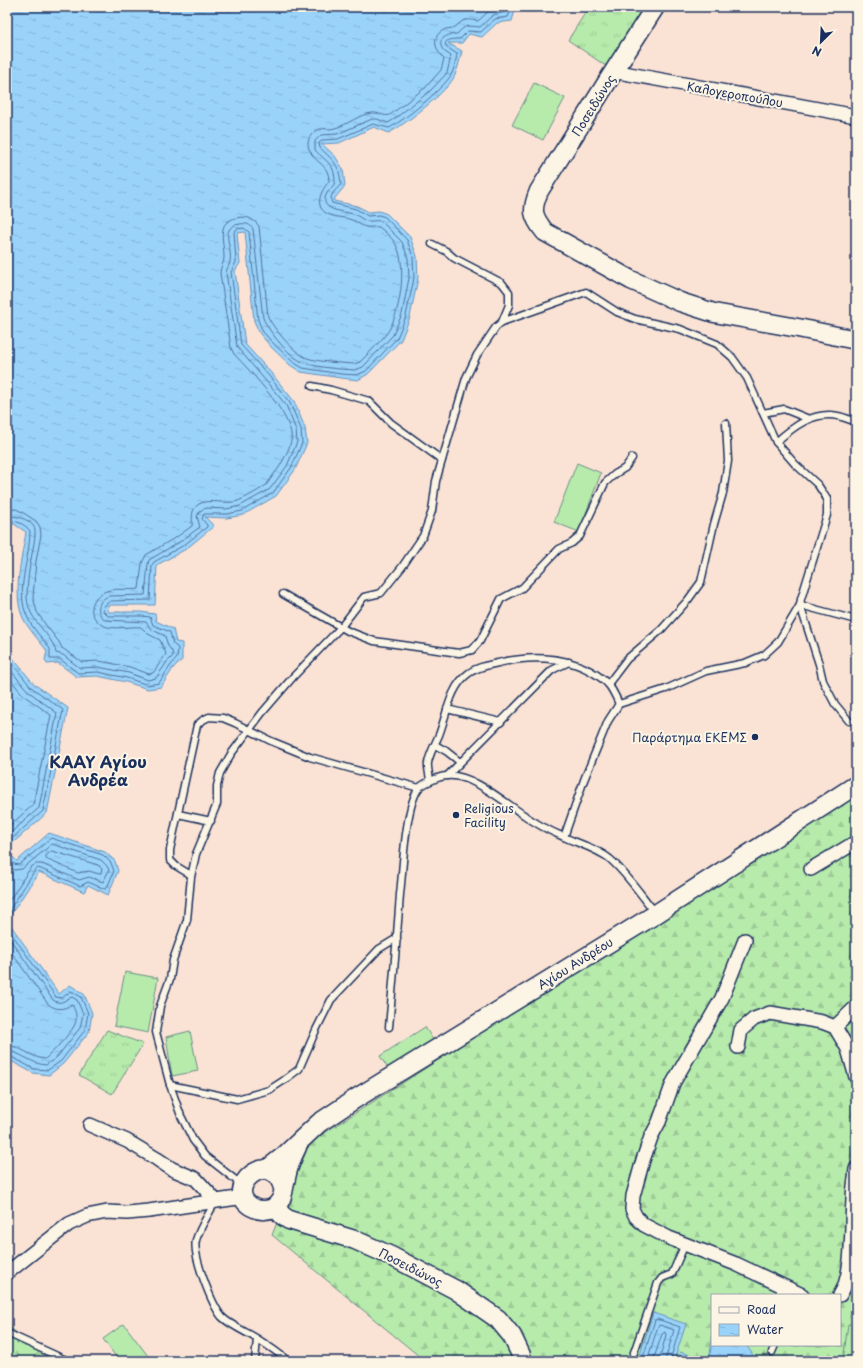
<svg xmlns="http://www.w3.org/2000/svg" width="863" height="1368" viewBox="0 0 863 1368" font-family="'Playpen Sans',sans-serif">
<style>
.grass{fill:url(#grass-tufts);stroke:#698d85}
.forest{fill:url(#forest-firs);stroke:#698d85;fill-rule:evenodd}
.pitch{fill:#b7ebac;stroke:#698d85}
.water{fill:url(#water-ripples);stroke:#6791bc}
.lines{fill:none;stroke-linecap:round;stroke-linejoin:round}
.shore{stroke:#4e719c;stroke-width:1}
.lane-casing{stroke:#1b2f5e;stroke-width:9}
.street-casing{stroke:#1b2f5e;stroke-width:16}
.secondary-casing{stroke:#1b2f5e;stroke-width:21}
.lane{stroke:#fcf5e5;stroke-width:6}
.street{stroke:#fcf5e5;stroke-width:13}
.secondary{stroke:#fcf5e5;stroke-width:18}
.poi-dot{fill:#1b2f5e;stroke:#fcf5e5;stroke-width:1.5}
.labels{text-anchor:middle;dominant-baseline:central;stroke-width:4;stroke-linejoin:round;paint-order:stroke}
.street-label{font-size:12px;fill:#1b2f5e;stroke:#fcf5e5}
.poi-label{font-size:12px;fill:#1b2f5e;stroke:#fcf5e5;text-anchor:end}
.district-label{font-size:16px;font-weight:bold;fill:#1b2f5e;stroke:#fcf5e5}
</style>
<defs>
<pattern id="grass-tufts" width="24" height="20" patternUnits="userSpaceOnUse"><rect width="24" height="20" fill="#b7ebac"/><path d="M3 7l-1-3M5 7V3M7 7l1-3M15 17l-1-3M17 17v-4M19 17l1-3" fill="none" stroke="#9dca96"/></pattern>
<pattern id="forest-firs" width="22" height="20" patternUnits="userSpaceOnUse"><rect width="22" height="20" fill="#b7ebac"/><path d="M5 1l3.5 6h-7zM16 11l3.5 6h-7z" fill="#9dca96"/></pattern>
<pattern id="water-ripples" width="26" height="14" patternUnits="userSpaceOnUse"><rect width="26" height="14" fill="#9ad3fa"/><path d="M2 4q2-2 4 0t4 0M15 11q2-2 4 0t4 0" fill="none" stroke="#84b5d9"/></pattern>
</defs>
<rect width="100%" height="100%" fill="#fae3d4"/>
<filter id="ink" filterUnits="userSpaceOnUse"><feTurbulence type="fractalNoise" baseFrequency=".025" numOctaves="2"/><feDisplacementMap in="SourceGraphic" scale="8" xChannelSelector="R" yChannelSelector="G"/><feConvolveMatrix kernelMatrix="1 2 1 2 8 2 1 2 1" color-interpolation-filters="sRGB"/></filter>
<g filter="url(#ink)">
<!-- grass -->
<g class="grass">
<path d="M589,7h66l-42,64 -45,-31z"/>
<path d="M107,1030l36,14 -31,50 -33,-19z"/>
</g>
<!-- forest -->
<g class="forest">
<path d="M856,793v568h-431l-153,-126 38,-93zM712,1295h128v50h-128z"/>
<path d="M7,1325l44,36h-44z"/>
</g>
<!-- pitch -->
<g class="pitch">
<path d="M534,83l31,15 -22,42 -31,-15z"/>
<path d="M577,463l24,10 -22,59 -25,-10z"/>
<path d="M125,972l33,6 -10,55 -34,-7z"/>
<path d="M425,1027l16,26 -45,28 -16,-25z"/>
<path d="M190,1031l8,40 -26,5 -6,-39z"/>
<path d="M124,1324l27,36 -2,1h-30l-16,-22z"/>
<path d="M848,1324l8,1v36h-13z"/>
</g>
<!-- water -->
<g class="water">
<path d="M7,7h509l-4,14 -15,2 -15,14 -13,-3 -7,9h-14l14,8c-2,8 -4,17 -7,24 -5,15 -51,50 -66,58l-15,-6 -35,16 -17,1 13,12 8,13 2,17 -10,12 -1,3 23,5 12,6 10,-1 8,3 23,23 7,19 1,22 -8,39 -9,23 -33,34 -10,6 -17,-2 -40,-6 -11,-7 -18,-17 -12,-14 -6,-13 -9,-89 -8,1 3,30 -5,8 10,73 27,30 22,27 11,27 2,15 -12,27 -19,26 -33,19 -16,3 -22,-1 9,9 -28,23 -29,16 -2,40h-45l-3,4 2,3h32l14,2 1,7 17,8 3,13 6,1v17l-8,7 -13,20 -13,2 -22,-7 -29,-6 -20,1 -19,-14 -11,1 -2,-4 2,-9c-8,-11 -18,-21 -24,-33 -11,-24 -1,-61 3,-86l-12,-8 -7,1z"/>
<path d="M7,648l5,9 22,27 34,24 -21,105 -40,35z"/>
<path d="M49,833l56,19 10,9 3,10 -10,24 -20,-10 -4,7 -45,-20 -32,48 52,74 11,-9 14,9 8,19 -3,19 -26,32 -14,11 -16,-2 -26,-14v-208l10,10z"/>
<path d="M653,1313l33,11 -12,37h-36z"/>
<path d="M712,1341v4h34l5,7 5,9 -47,-1z"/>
<path d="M680,1352l27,8 -1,1h-29z"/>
</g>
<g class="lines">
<!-- shore -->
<g class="shore">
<path d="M7,510l9,-1 6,3 14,9 4,6 1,8 -5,26 -3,36 4,15 8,12 14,18 3,6 20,14 17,-1 31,6 19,7 4,-1 13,-19 -6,-14 -12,-6 -7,-7c-11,-1 -26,3 -37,-1 -5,-2 -10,-8 -12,-13 -1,-6 1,-11 4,-15 11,-13 29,-7 43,-9l3,-26 4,-8 32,-19 14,-10c1,-9 -2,-16 7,-22 10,-6 27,1 39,-3 7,-3 24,-12 29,-17 4,-5 7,-11 11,-15 5,-8 11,-19 13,-28 5,-23 -42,-71 -57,-87l-3,-6 -11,-75c0,-6 4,-10 4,-15 0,-20 -10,-39 19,-41 7,0 12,4 16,9l9,91c6,12 26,36 39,41 12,4 34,5 47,6l6,-2c9,-9 19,-19 27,-29 13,-18 20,-66 10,-86 -3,-8 -12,-15 -18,-20 -4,-1 -9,1 -13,0 -5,-1 -9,-5 -14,-7 -7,-3 -15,-2 -22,-5 -18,-7 -9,-24 -1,-34 0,-17 -13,-17 -19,-30 -5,-8 0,-19 10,-22 5,-1 10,1 15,-1 13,-3 24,-14 37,-15 6,-1 12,4 18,2l36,-28 15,-17 3,-11c-9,-9 -14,-24 2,-30 3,-1 7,0 9,-2 2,-1 3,-3 5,-4 5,-5 11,-3 18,-2l12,-11 10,-3"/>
<path d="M7,516c9,-1 22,3 27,11 1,2 1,4 1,6 0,7 -2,15 -3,21 -3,14 -5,29 -5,43 1,25 26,37 29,56l7,2 17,13 18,-1 31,6 19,7 8,-2 11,-16 6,-6 -1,-5 -4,-5 -3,-10 -14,-7 -5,-7 -41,-2c-10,-7 -8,-20 4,-24l36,-1 3,-31 1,-4 32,-19 19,-14 -3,-11 3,-5 3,-2 4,-1 19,1 14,-3 30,-17 17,-23 10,-24 -1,-12 -10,-25 -21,-25 -28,-33 -11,-75c1,-4 4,-7 4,-11 3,-14 -12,-34 10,-37 6,-1 10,0 13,5l10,89c6,14 27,40 42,45 15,5 35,6 50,7l8,-3 30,-32 9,-21 7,-36 -1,-20 -6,-16 -20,-20c-5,-3 -10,0 -15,-1 -5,-1 -9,-6 -14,-7 -10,-3 -36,-3 -26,-21 3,-4 6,-7 8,-10 0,-20 -8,-20 -20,-33v-9l6,-6 16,-1 35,-15h5l11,4 5,-3 37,-29 17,-18 4,-17c-2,-2 -6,-3 -8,-6 -8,-12 6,-16 14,-16 9,-10 10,-8 23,-7l13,-12 12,-3 2,-5"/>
<path d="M7,521c9,-1 18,3 23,10 0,28 -15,59 -3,85 5,13 16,22 23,33v10h10l18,14 20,-1 29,6 21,7 11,-2 12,-18 6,-7 1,-10 -5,-4 -3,-12 -17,-7 -3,-8 -9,-1h-33l-5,-5 1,-5 6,-5 40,-1 2,-35 2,-3 30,-17 23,-18v-2l-5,-6 2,-5h23l15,-3 31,-18 18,-25 11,-25 -1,-14 -11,-26 -21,-27 -28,-31 -10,-73 5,-10 -2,-30 3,-3 7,-1 5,4 9,88 5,12 12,13 18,17 10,6 38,6 16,1 9,-4 31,-33 9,-22 8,-38 -1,-21 -6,-17 -22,-23 -6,-2 -11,1 -12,-7 -24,-6c-4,-7 4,-13 9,-19 -2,-20 -7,-23 -21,-36l-1,-5 4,-3 15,-1 35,-15 16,4c13,-6 55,-40 62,-53 3,-5 5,-15 6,-21 -3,-2 -6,-4 -9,-6 -9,-9 8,-9 12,-9l8,-8 13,1 14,-13 13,-2 4,-10"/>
<path d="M7,657l24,30 32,23 -20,101 -36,32"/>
<path d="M7,666l21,25 29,22 -18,95 -32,28"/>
<path d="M7,675l16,20 28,20 -18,90 -26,23"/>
<path d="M52,851l46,14 4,4 -1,4 -2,1 -10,-3 -11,2 -32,-14v-3z"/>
<path d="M7,857l7,7 5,1 32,-27 52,17 8,8 3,8 -7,17 -2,1 -17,-7 -8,4 -39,-17 -3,-1 -3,2 -28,44"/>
<path d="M7,864l7,6 8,-1 30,-25 49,16 6,6 2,4 -6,12 -14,-5 -10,3 -37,-16h-6l-5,3 -24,37"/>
<path d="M7,927l49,70 6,1 9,-7 10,6 7,16 -3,17 -24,31 -13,9 -14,-1 -24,-13h-3"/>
<path d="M7,935l46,65c8,6 12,-1 19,-3l5,3 6,14 -3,14 -23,29 -11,8c-15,-1 -25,-13 -39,-14"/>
<path d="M7,946l41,58c9,7 15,5 24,1 4,6 6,14 2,21 -4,8 -22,27 -29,33 -14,-1 -24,-13 -38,-14"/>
<path d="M642,1361l13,-41 2,-1 23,8 -10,34"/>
<path d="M647,1361l11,-35 2,-1 14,5 -9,31"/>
<path d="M653,1361l9,-27 3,-2 1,3 -7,26"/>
</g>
<!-- lane casing -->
<g class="lane-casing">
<g id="lane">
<path d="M502,322l84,-30 31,20 18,7 45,10 37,15 15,13 15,21 29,64 19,22 23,21 9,14v16l-26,84 -1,6 19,59 4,17 12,23 14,17"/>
<path d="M312,386l19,4 38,11 22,22 51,37"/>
<path d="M763,413l21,-4 25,10"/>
<path d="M776,442c17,-15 37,-31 62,-26 6,1 12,4 18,6"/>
<path d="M283,594l65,37 26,10 85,12 13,-3 8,-9 21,-42 21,-11 37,-39 13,-6 8,-7 25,-53 10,-9 10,-6 7,-10"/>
<path d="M608,684l19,-25 34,-29 27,-30 13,-18 13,-58 9,-31 5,-32 -2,-38"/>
<path d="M447,709l54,13"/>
<path d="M435,745l11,6 14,11"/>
<path d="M447,776l105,-106 17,-8"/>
<path d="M430,781c0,-5 -3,-13 -2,-18 1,-8 8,-21 11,-28 8,-21 11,-49 30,-62 8,-6 19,-8 29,-10 36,-9 80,-7 109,20 5,5 9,14 12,21"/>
<path d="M178,814l33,7"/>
<path d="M564,837l20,-57 24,-59 11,-17 47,-15 40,-18 39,-8 19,-8 14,-13 22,-37 56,15"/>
<path d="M191,875l-15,-9 -6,-6v-10l27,-125 6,-5 6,-3 14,1 12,5 36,18 39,16 109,31"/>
<path d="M389,1027c4,-44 8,-88 11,-133 3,-24 5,-88 19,-106 5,-5 21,-12 28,-12 24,-3 57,26 77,39 12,9 26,16 40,22 15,7 32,11 46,22 17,15 31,36 45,53"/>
<path d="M170,1085l67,14 32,-9 14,-9 16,-12 17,-39 15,-30 48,-51 18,-11"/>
<path d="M242,1185l-37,-29 -12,-16 -12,-24 -11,-31 -14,-53 4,-26 10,-27 3,-19 14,-40 4,-43 5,-23 21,-50v-18l3,-13 11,-19 31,-41 31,-36 48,-50 23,-30 17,-4 21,-26 21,-31 9,-25 4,-30 30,-103 11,-23 19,-28 6,-5 7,-17v-13l-7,-9 -48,-25 -8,-7 -14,-7"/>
<path d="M215,1202c-6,12 -15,25 -19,38 -4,15 16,65 26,77 8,8 24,15 34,21 11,7 23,15 32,23"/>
<path d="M780,1285v10"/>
<path d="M7,1333l61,28"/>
<path d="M772,1352l3,-7"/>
<path d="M255,1361l2,-22"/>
<path d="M631,1361l27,-78 4,-5 10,-4 13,-30"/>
</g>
</g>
<!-- street casing -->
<g class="street-casing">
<g id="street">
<path d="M613,71l243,45"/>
<path d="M811,869l45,-27"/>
<path d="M745,940l-23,58 -49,85 -14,39 -8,15 -8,23 -10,36 -1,13 4,8 8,8 25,13 67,26 66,31"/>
<path d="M835,1027l13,22 8,28"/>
<path d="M738,1047l3,-17 13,-11 16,-6 52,9 13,5 21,-20"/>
<path d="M90,1125l37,16 30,18 15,10 24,10 20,22"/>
<path d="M7,1273l62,-49 18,-8 20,-4 20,1 22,-2 95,-14"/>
<path d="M840,1295c14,-21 11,-69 13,-95 0,-10 2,-20 3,-31"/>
</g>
</g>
<!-- secondary casing -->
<g class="secondary-casing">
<g id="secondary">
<path d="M655,7l-46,72 -70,112c-8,19 -7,25 6,41l86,48 49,22 34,11 84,15 58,12"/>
<path d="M266,1170l19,-15 34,-32 36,-24 301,-185 200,-129"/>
<path d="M283,1188c-12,-43 -62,1 -31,19 7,4 14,4 21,1 3,-2 6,-5 8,-9 3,-6 3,-14 5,-21 2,-11 6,-21 11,-31"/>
<path d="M275,1207l8,9 6,4 66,20 36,16 65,34 42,29 14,17 9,19 1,6"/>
</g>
</g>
<!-- lane -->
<use href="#lane" class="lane"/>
<!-- street -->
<use href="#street" class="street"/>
<!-- secondary -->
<use href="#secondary" class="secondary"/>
</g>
</g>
<!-- markers -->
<g class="poi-dot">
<circle cx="755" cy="737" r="4"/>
<circle cx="456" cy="815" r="4"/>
</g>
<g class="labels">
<!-- street labels -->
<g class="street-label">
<text transform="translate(735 94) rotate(10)">Καλογεροπούλου</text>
<text transform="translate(593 105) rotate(-58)">Ποσειδώνος</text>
<text transform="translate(575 963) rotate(-32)">Αγίου Ανδρέου</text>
<text transform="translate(411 1267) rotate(27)">Ποσειδώνος</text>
</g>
<!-- poi labels -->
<g class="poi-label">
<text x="747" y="737">Παράρτημα ΕΚΕΜΣ</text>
<text x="464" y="808" text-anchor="start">Religious<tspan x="464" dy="14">Facility</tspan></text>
</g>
<!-- district labels -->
<g class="district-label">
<text x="98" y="761">ΚΑΑΥ Αγίου<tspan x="98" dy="18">Ανδρέα</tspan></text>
</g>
</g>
<!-- margin -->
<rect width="863" height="1368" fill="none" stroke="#fcf5e5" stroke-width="24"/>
<rect x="12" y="12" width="839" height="1344" fill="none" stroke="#1b2f5e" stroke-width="1.5" filter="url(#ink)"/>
<!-- legend -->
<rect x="711" y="1294" width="130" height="52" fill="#fcf5e5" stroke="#a2a6af"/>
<rect x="719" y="1307" width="20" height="6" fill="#fcf5e5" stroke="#a2a6af"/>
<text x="747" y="1314" font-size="12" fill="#1b2f5e">Road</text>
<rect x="719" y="1324" width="20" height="12" fill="url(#water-ripples)" stroke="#a2a6af"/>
<text x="747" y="1334" font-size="12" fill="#1b2f5e">Water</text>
<!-- north arrow -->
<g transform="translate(821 42) rotate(204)" stroke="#fcf5e5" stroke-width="3" paint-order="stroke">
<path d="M0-3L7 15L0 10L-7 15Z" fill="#1b2f5e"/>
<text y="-6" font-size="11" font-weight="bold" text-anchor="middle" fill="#1b2f5e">N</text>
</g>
</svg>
